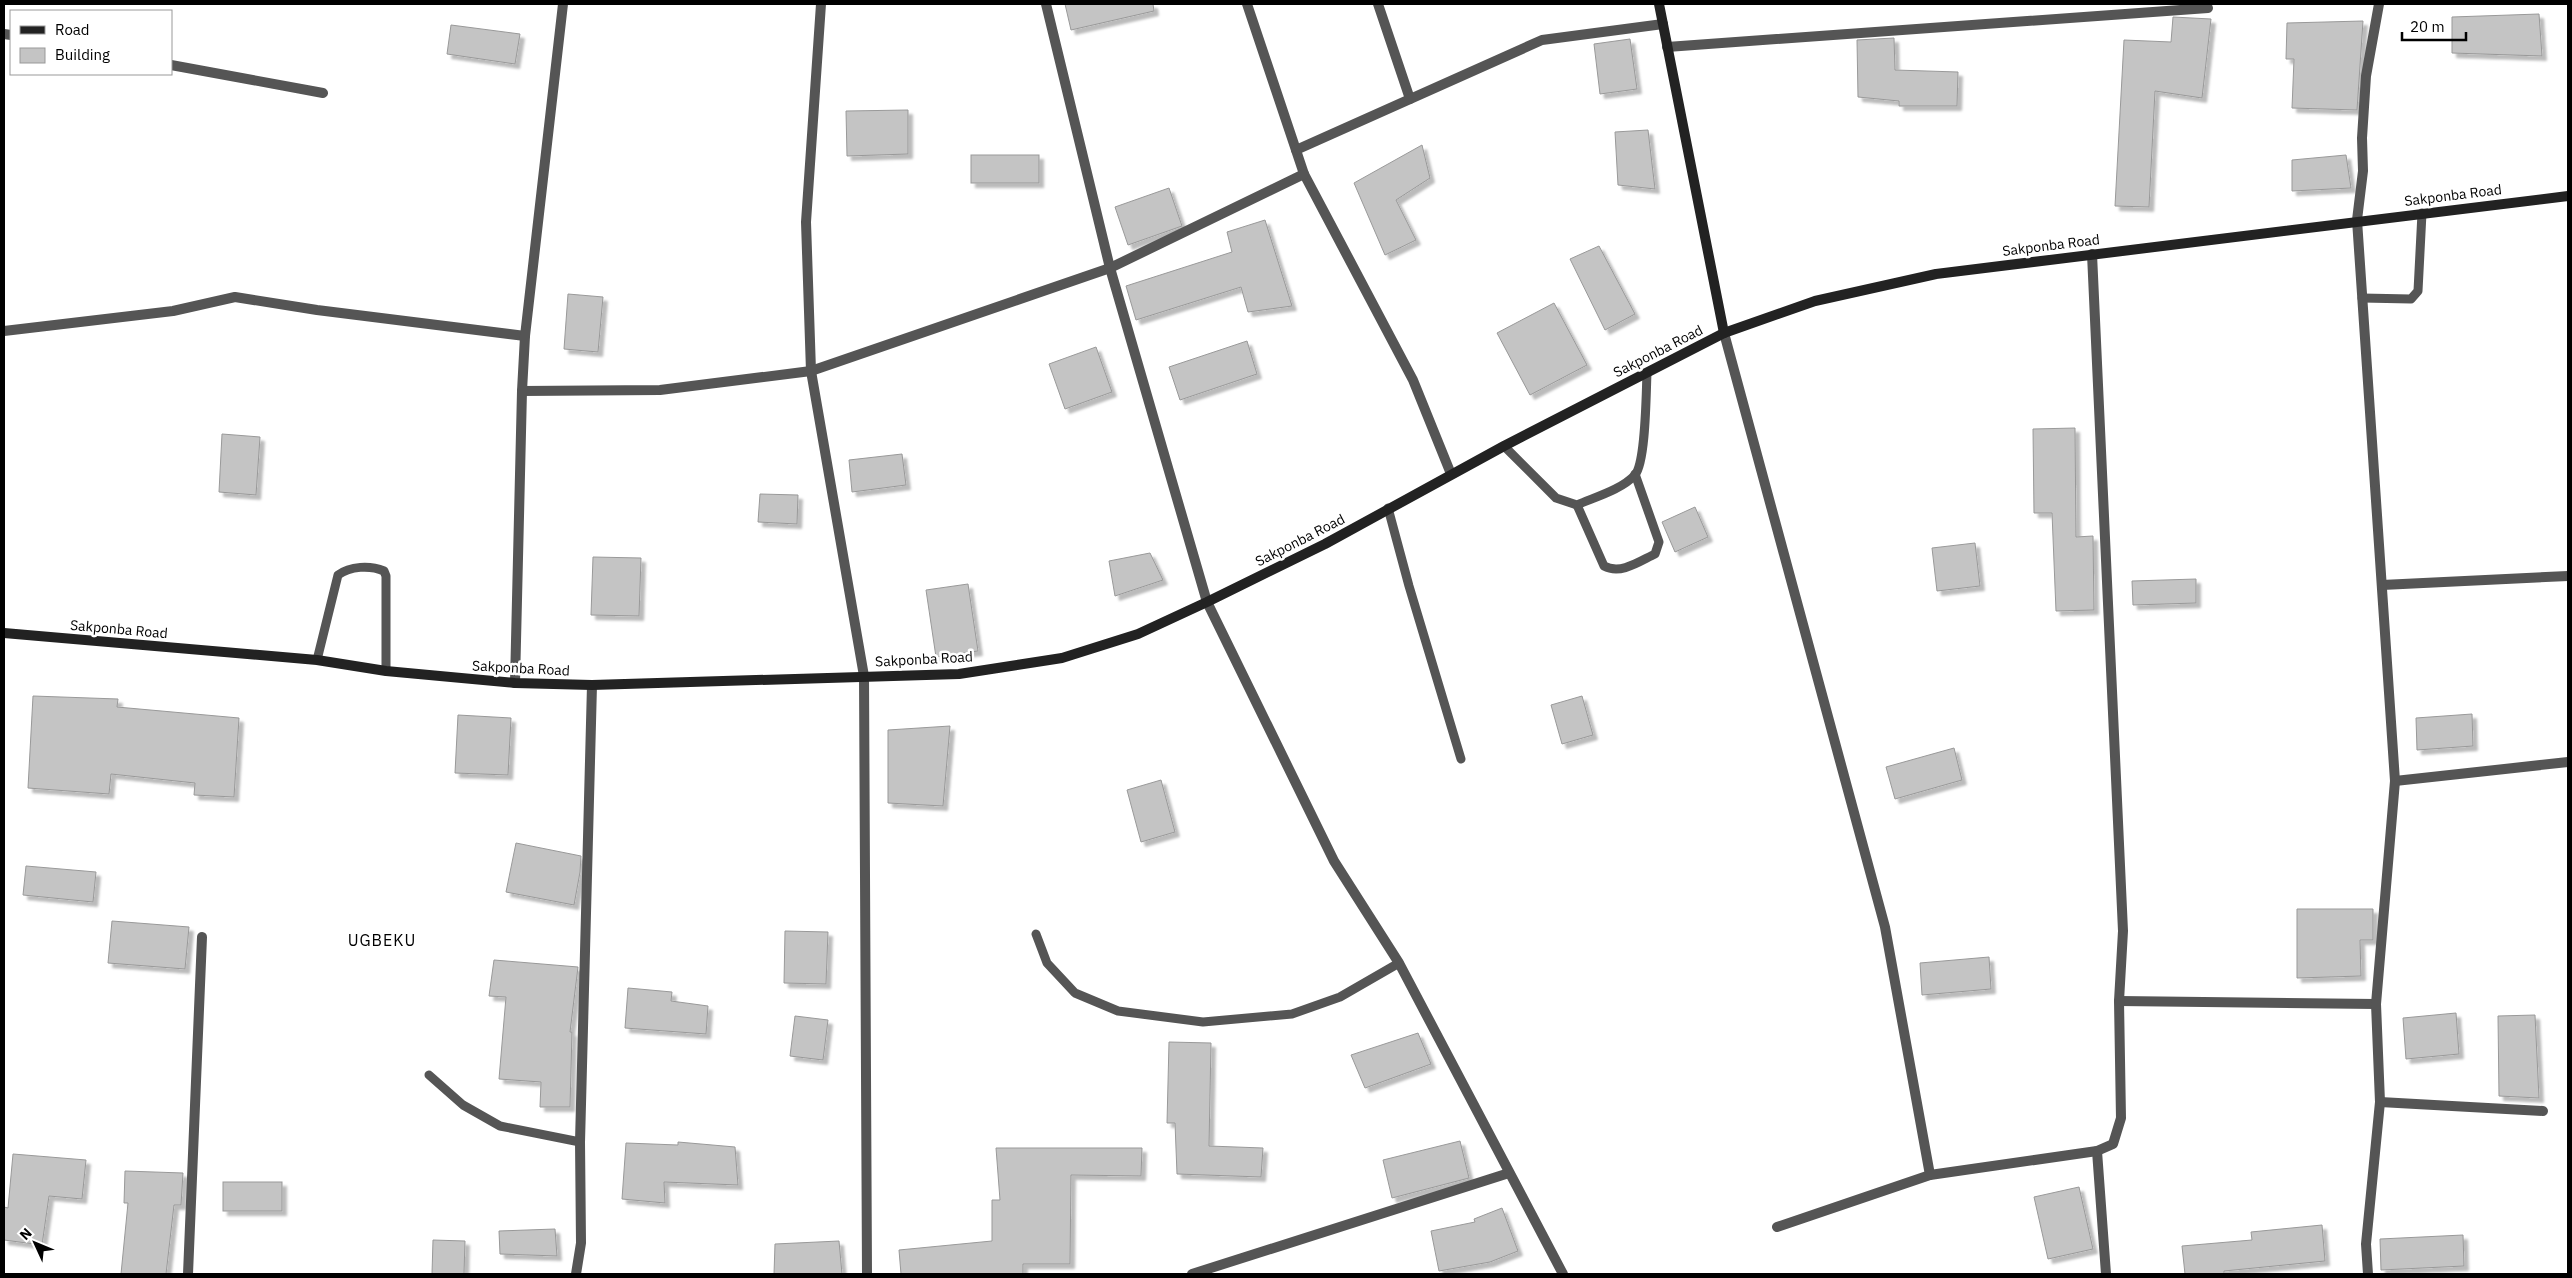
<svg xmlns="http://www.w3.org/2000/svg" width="2572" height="1278" viewBox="0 0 2572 1278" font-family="'IBM Plex Sans',sans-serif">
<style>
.building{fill:#c4c4c4;stroke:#999;filter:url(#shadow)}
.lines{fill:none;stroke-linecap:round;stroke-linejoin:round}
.lane{stroke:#555;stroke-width:9}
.street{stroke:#555;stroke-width:10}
.secondary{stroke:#222;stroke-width:10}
.labels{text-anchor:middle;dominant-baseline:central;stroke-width:5;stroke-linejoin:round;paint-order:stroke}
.street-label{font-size:14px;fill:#000;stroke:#fff}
.quarter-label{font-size:16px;letter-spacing:1px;fill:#000;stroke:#fff}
</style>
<defs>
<filter id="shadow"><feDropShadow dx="4.5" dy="4.5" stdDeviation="1" flood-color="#0004"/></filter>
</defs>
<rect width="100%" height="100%" fill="#fff"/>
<!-- building -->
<g class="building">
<path d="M1065,4h88l1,7 -83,19z"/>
<path d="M2539,14l3,42 -90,-3v-36z"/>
<path d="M2173,17l38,2 -9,79 -47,-7 -6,116 -34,-1 9,-166 47,2z"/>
<path d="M2363,21l-6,89 -65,-2 2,-49h-8l1,-36z"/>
<path d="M451,25l69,9 -5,30 -68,-10z"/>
<path d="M1894,38l1,32 63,2 -1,34h-58v-5l-41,-4 -1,-57z"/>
<path d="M1630,39l7,50 -37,5 -6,-50z"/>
<path d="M908,110v44l-61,2 -1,-45z"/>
<path d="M1648,130l7,59 -37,-4 -3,-53z"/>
<path d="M1422,145l8,33 -34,22 20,40 -31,15 -31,-72z"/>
<rect x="971" y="155" width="68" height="28"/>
<path d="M2346,155l5,33 -59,3v-31z"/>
<path d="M1169,188l13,38 -54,19 -13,-38z"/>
<path d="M1265,220l27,86 -44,6 -7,-25 -105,33 -10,-34 106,-34 -5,-20z"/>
<path d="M1599,246l36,68 -30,16 -35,-71z"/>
<path d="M568,294l35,3 -5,55 -34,-3z"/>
<path d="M1554,303l33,62 -57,30 -33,-62z"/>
<path d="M1247,341l10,33 -77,26 -11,-33z"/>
<path d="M1096,347l16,45 -47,17 -16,-45z"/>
<path d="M2075,428l1,109 17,-1 1,74 -38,1 -4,-98h-18l-1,-84z"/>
<path d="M222,434l38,3 -4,58 -37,-3z"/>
<path d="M902,454l4,31 -54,7 -3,-32z"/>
<path d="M760,494l38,1 -1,29 -39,-2z"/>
<path d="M1695,507l13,30 -33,15 -13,-30z"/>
<path d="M1975,543l5,43 -43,5 -5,-43z"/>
<path d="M1150,553l13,27 -48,16 -6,-35z"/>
<path d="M593,557l48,1 -2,58 -48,-1z"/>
<path d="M2196,579v24l-63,2 -1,-24z"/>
<path d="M968,584l10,67 -42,6 -10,-67z"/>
<path d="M33,696l85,3 -1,8 122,11 -5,79 -40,-2 1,-12 -84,-9 -2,20 -81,-6z"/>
<path d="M1582,696l11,39 -31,9 -11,-39z"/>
<path d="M2472,714l1,32 -56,4 -1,-32z"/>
<path d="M458,715l53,3 -3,57 -53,-2z"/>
<path d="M950,726l-7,80 -55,-3v-73z"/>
<path d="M1954,748l8,32 -67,19 -9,-32z"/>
<path d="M1161,780l14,52 -34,10 -14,-52z"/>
<path d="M516,843l65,13 -1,16 -6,33 -68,-13z"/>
<path d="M26,866l70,6 -3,30 -70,-7z"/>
<path d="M2297,909h76v31h-13l1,36 -64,2z"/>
<path d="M112,921l77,6 -4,42 -77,-6z"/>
<path d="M785,931l43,1 -2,52 -42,-1z"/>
<path d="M1989,957l2,32 -69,6 -2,-32z"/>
<path d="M494,960l84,7 -8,65h2l-2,75h-30l1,-25 -42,-3 7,-82 -17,-1z"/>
<path d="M628,988l44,4 -1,9 37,5 -2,28 -81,-6z"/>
<path d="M2456,1013l3,41 -53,5 -3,-41z"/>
<path d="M2535,1015l4,83 -40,-2 -1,-80z"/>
<path d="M795,1016l33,4 -5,40 -33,-4z"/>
<path d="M1418,1033l13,31 -66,24 -14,-33z"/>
<path d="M1169,1042l42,1 -2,103 54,2 -2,29 -84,-3 -2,-51h-8z"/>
<path d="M1460,1141l9,37 -77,20 -9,-38z"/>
<path d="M678,1142l57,5 3,38 -74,-3 1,21 -43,-4 4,-56 52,2z"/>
<path d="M996,1148h146l-1,28 -70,-1 -1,89h-47v10h-122l-2,-24 93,-9v-41h8z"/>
<path d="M13,1154l73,6 -4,39 -33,-3 -7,49 -38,-5v-33l4,1z"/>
<path d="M125,1171l58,2 -2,32h-7l-8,69h-45l7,-71h-4z"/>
<rect x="223" y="1182" width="59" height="29"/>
<path d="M2079,1187l14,62 -45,10 -14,-62z"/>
<path d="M1502,1208l16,43 -28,11 -51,9 -8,-40 44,-9 -1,-3z"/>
<path d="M2322,1225l3,36 -101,10v3h-39l-3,-28 70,-6 -1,-8z"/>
<path d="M555,1229l2,27 -57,-2 -1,-23z"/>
<path d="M2463,1235l1,31 -83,4 -1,-31z"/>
<path d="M433,1240l32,1 -1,33h-32z"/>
<path d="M839,1241l3,33h-68l1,-30z"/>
</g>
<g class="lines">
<!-- lane -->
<g class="lane">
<path d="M2362,298l49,1 7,-8 4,-78"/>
<path d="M1504,446l52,52 21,7c18,-8 44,-15 58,-30 11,-13 11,-82 12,-102"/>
<path d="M1577,505l27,61c17,9 36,-5 51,-12l4,-12 -24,-68"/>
<path d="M1388,508l21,78 52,173"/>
<path d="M317,660l21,-85c12,-9 32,-10 46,-4l2,5v95"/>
<path d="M1036,934l11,29 28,30 43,18 85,11 89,-8 48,-17 59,-34"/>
<path d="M429,1075l34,30 37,21 80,16"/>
</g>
<!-- street -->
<g class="street">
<path d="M821,4l-15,218 5,149 53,305 3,598"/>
<path d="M1046,4l64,264 97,334 127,259 65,102 164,311"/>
<path d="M1247,4l57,170 109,206 38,94"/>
<path d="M1378,4l32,95"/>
<path d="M4,34l7,1"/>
<path d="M1667,47l541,-39"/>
<path d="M171,65l152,28"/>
<path d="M1296,150l246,-110 121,-16"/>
<path d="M4,331l169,-20 62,-14 82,13 208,26"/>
<path d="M1724,333l161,594 45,248"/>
<path d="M522,391l138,-1 151,-19 299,-103 194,-94"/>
<path d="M2382,585l186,-9"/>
<path d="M515,683l7,-292 3,-55 38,-332"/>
<path d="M2395,781l173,-19"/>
<path d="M2119,1001l257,3"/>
<path d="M2380,1102l163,9"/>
<path d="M2097,1151l9,123"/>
<path d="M1777,1227l153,-52 167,-24 16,-7 8,-26 -2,-117 4,-70 -31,-677"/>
<path d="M188,1274l14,-337"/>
<path d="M576,1274l5,-31 -1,-101 12,-457"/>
<path d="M1192,1274l317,-101"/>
<path d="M2368,1274l-2,-30 14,-142 -4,-98 19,-223 -38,-561 6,-49 -1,-33 4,-62 13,-72"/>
</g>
<!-- secondary -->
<g class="secondary">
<path d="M1659,4l65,329"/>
<path d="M4,633l313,27 69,11 129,12 77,2 367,-11 103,-16 76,-24 69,-32 118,-58 179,-98 220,-113 91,-32 121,-27 632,-78"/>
</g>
</g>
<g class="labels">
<!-- street labels -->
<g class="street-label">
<text transform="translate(2453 195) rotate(-7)">Sakponba Road</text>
<text transform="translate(2051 245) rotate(-7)">Sakponba Road</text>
<text transform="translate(1658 351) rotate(-27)">Sakponba Road</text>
<text transform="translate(1300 540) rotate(-27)">Sakponba Road</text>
<text transform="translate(119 629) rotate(5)">Sakponba Road</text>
<text transform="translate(924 659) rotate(-3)">Sakponba Road</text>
<text transform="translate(521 668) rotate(3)">Sakponba Road</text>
</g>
<!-- quarter labels -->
<g class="quarter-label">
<text x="382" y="940">UGBEKU</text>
</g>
</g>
<!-- border -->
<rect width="2572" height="1278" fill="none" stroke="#000000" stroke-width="10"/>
<!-- legend -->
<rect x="10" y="10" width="162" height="65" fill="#ffffff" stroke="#999999"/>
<rect x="20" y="26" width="25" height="8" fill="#222222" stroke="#999999"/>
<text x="55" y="35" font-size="15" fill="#000000">Road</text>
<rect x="20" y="48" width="25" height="15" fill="#c4c4c4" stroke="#999999"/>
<text x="55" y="60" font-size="15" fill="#000000">Building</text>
<!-- north arrow -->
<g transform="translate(35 1243) rotate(314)" stroke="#ffffff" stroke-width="4" paint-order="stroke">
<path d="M0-4L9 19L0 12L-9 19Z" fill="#000000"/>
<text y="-8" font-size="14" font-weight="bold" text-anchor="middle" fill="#000000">N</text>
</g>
<!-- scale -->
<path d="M2402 32v8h64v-8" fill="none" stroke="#000000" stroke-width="2.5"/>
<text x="2410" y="32" font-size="15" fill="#000000" stroke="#ffffff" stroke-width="4" paint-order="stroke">20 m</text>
</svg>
